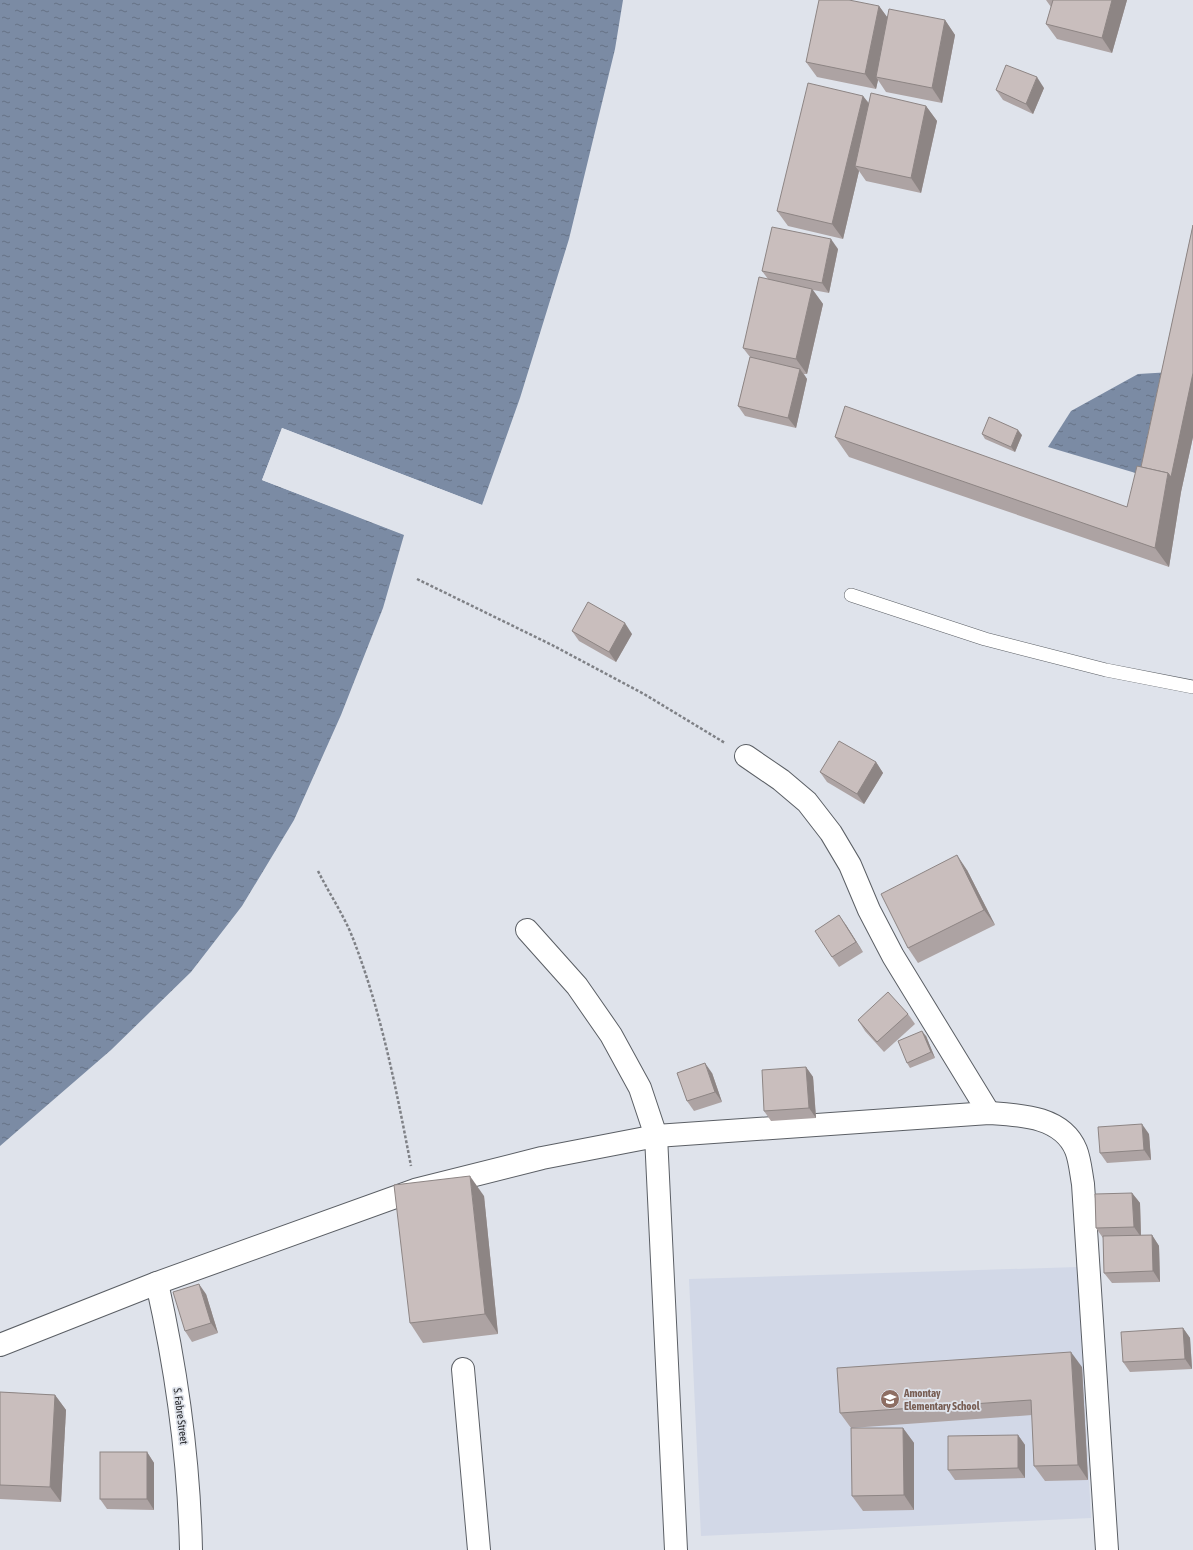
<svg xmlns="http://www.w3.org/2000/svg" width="1193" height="1550" viewBox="0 0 1193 1550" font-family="'Asap Condensed',sans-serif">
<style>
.built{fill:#d2d8e7}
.water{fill:url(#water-ripples)}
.pier{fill:#dfe3eb}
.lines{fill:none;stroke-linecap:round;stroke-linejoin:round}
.service-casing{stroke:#5b5f65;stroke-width:14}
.minor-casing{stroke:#5b5f65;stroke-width:24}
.path{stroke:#7f8186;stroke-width:2.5;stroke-dasharray:3 2;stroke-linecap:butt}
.service{stroke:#fff;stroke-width:13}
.minor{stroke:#fff;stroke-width:22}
.wall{fill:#ada3a3}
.shaded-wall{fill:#8d8584}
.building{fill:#c9bebd;stroke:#8d8584}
.labels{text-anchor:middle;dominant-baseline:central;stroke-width:3.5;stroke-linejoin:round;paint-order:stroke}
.education-label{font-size:11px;font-weight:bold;fill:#785e54;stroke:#dfe3eb;text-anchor:start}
.street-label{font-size:11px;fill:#2a2b2e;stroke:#dfe3eb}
</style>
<defs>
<pattern id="water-ripples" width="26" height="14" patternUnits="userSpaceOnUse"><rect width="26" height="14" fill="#7b8ba4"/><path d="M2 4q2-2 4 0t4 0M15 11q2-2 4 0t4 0" fill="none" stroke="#657286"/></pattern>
</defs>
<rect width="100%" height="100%" fill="#dfe3eb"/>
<!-- built -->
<path class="built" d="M1078,1267l13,251 -390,18 -12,-257z"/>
<!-- water -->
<g class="water">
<path d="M0,0h623l-8,49 -46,190 -49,159 -38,107 -200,-77 -20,52 142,55 -21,73 -42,107 -47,105 -52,86 -51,66 -80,78 -111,96z"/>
<path d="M1172,372l-23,105 -101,-30 23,-36 67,-37z"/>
</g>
<!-- pier -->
<path class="pier" d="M282,428l200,77h2l-3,1 -198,-75 -19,48 141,54 1,2 -144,-55z"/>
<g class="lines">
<!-- service casing -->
<g class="service-casing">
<path id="service" d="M851,595l134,44 121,31 87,17"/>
</g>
<!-- minor casing -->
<g class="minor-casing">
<g id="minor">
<path d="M746,756l35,24 26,22 24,31 19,32 19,45 24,46 96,157"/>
<path d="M527,930l50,56 34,49 29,53 16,48 20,414"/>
<path d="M157,1283c20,89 32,176 34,267"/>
<path d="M0,1345l157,-62 258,-93 127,-32 114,-22 333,-23c31,2 73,3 87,37 4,10 5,23 7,34l24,366"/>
<path d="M463,1369l16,181"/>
</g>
</g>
<!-- path -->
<g class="path">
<path d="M417,579l135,66 92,49 81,49"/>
<path d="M318,871c11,22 25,43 34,65 29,74 44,152 59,230"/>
</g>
<!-- service -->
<use href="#service" class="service"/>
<!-- minor -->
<use href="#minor" class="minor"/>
</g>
<!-- wall -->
<g class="wall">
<path d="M1046,0h81l-15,53 -55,-14 -11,-15 5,-17z"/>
<path d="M879,6l8,11 58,3 10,15 -13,68 -56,-11 -8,-12 -2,9 -59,-12 -11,-15z"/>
<path d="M1044,88l-11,26 -30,-14 -7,-10z"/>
<path d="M863,96l6,7 57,3 11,15 -16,72 -55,-12 -7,-10 -16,68 -55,-13 -11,-15z"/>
<path d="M1193,225v212l-12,55 -12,75 -320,-110 -14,-20 292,70 14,-40z"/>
<path d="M838,249l-9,44 -16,-3 10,14 -16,70h-3l3,5 -11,49 -51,-12 -7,-10 12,-49 -7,-9 25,-69 -6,-8z"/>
<path d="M982,434l40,1 -7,17 -30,-13z"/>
<path d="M572,631l60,3 -16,28 -37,-21z"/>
<path d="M876,762l7,11 -19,31 -37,-22 -7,-10z"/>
<path d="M967,870l28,55 -77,38 -10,-15z"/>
<path d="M846,925l17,27 -24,15 -7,-10z"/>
<path d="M908,1014l7,10 -31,28 -19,-21 -7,-11z"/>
<path d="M926,1036l9,22 -25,10 -3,-5z"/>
<path d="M806,1067l7,10 3,41 -45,3 -7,-10z"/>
<path d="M712,1073l10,29 -28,9 -7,-10z"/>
<path d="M1149,1134l2,26 -44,3 -7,-10z"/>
<path d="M1132,1193l8,10 1,33 11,-1 7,11 1,36 -48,1 -8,-10 -1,-35 -7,-10z"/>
<path d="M484,1196l14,138 -75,9 -13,-20z"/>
<path d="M206,1294l12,39 -26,9 -7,-11z"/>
<path d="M1183,1328l7,10 2,31 -62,3 -7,-10z"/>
<path d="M1082,1367l6,113 -43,1 -11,-15 -2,-51 -181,13 -11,-15z"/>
<path d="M0,1392l55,3 11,15 -5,92 -61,-3z"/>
<path d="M903,1428l11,15v67l-51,1 -11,-15z"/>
<path d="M1018,1435l7,10v33l-70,2 -7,-10z"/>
<path d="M147,1452l7,11v47l-47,-1 -7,-10z"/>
</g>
<!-- shaded-wall -->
<g class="shaded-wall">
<path d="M1112,0h15l-15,53 -10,-15z"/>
<path d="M879,6l11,15 -14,56 2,3 -2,9 -11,-15z"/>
<path d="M945,20l10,15 -13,68 -10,-15z"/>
<path d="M1037,77l7,11 -11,26 -7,-10z"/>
<path d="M863,96l11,15 -19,55 4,5 -16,68 -11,-15z"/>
<path d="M926,106l11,15 -16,72 -10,-15z"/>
<path d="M831,239l7,10 -9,44 -7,-10z"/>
<path d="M812,289l11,15 -16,70 -11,-15z"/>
<path d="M800,369l7,10 -11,49 -8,-10z"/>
<path d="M1193,373v64l-12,55 -12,75 -14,-19 13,-75z"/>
<path d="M1018,430l4,5 -7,17 -4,-5z"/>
<path d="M625,623l7,11 -16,28 -7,-10z"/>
<path d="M876,762l7,11 -19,31 -7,-10z"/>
<path d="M957,855l10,15 28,55 -11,-15z"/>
<path d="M839,915l7,10 17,27 -7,-10z"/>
<path d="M922,1031l4,5 9,22 -4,-6z"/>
<path d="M705,1063l7,10 10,29 -7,-10z"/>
<path d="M806,1067l7,10 3,41 -7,-10z"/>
<path d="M1142,1124l7,10 2,26 -7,-10z"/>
<path d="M470,1176l14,20 14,138 -13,-20z"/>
<path d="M1132,1193l8,10 1,34 -7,-10z"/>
<path d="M1152,1235l7,11 1,36 -7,-11z"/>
<path d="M199,1284l7,10 12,39 -7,-10z"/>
<path d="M1183,1328l7,10 2,31 -7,-10z"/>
<path d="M1071,1352l11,15 6,113 -10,-15z"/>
<path d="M55,1395l11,15 -5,92 -11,-15z"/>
<path d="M903,1428l11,15v67l-10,-15z"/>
<path d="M1018,1435l7,10v33l-7,-10z"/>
<path d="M147,1452l7,11v47l-7,-11z"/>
</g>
<!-- building -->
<g class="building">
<path d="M819,0h30l30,6 -14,68 -59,-12z"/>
<path d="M1053,0h59l-10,38 -56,-14z"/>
<path d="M889,9l56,11 -13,68 -56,-11z"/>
<path d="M1006,65l31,12 -11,27 -30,-14z"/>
<path d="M808,83l55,13 -31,128 -55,-13z"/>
<path d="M871,93l55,13 -15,72 -56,-12z"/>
<path d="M1193,225v148l-22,104 -3,-4 -27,-6z"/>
<path d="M772,227l59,12 -9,44 -60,-12z"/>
<path d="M759,277l53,12 -16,70 -53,-11z"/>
<path d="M750,357l50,12 -12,49 -50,-12z"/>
<path d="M845,406l282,101 10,-41 31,7 -13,75 -320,-111z"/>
<path d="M989,417l29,13 -7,17 -29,-13z"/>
<path d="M588,602l37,21 -16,29 -37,-21z"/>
<path d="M839,741l37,21 -19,32 -37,-22z"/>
<path d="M957,855l27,55 -76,38 -27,-54z"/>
<path d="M839,915l17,27 -24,15 -17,-26z"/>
<path d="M888,992l20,22 -31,28 -19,-22z"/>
<path d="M922,1031l9,21 -24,11 -9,-22z"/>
<path d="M705,1063l10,29 -28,9 -10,-28z"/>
<path d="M806,1067l3,41 -45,3 -2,-41z"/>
<path d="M1142,1124l2,26 -44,3 -2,-26z"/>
<path d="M470,1176l15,138 -75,9 -16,-138z"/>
<path d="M1132,1193l2,34 -38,1 -1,-34z"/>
<path d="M1152,1235l1,36 -49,2 -1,-37z"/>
<path d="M199,1284l12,39 -26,8 -12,-39z"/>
<path d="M1183,1328l2,31 -62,3 -2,-30z"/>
<path d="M1071,1352l7,113 -44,1 -3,-66 -191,13 -3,-45z"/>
<path d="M0,1392l55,3 -5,92 -50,-2z"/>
<path d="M851,1428h52l1,67 -52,1z"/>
<path d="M1018,1435v33l-70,2v-34z"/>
<rect x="100" y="1452" width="47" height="47"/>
</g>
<!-- icons -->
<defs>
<g id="school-disc" transform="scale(1)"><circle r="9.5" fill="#8d6e63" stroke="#dfe3eb"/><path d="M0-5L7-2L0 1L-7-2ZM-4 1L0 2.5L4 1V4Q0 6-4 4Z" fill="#fff"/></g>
</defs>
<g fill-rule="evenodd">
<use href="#school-disc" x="890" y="1399"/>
</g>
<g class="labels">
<!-- education labels -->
<g class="education-label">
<text x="904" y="1393">Amontay<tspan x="904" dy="13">Elementary School</tspan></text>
</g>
<!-- street labels -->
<g class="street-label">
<text transform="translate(181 1416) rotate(83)">S. Fabre Street</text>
</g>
</g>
</svg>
